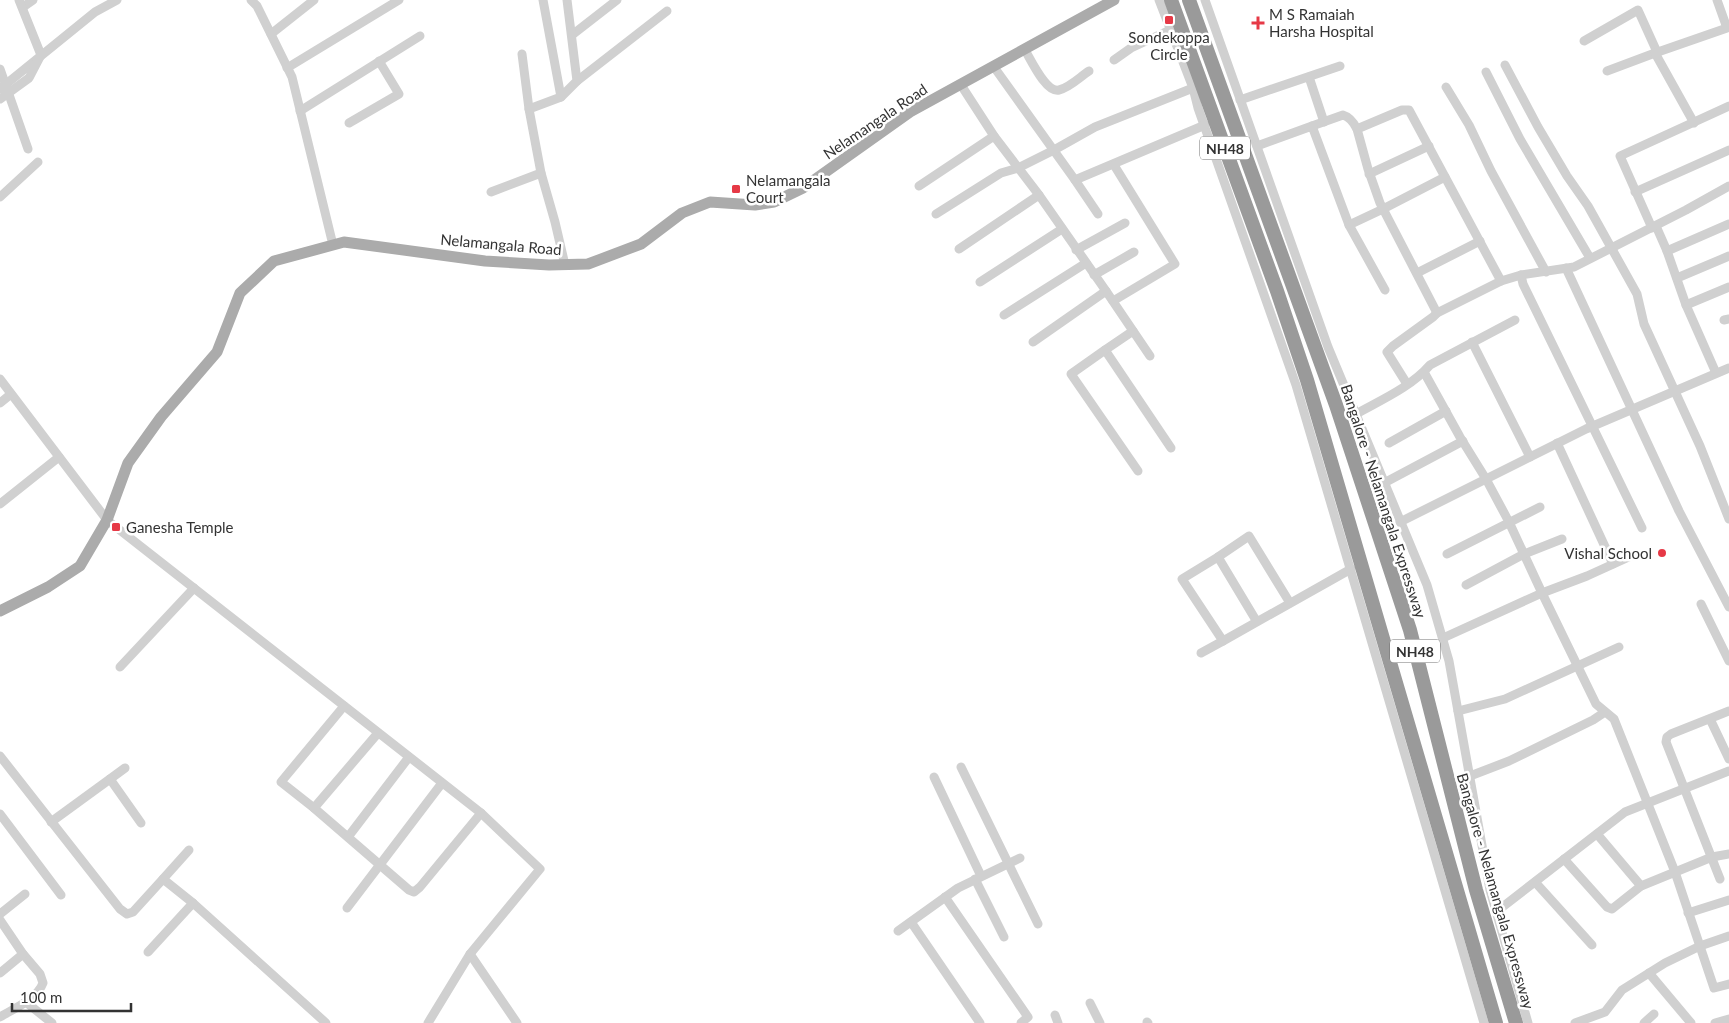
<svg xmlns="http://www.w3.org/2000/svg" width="1729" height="1023" viewBox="0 0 1729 1023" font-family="Lato,sans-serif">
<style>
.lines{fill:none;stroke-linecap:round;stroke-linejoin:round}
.minor{stroke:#d0d0d0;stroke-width:9}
.major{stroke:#ababab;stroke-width:11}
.highway{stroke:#9a9a9a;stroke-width:14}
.poi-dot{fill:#e63946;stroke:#fff;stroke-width:2}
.labels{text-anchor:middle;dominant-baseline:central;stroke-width:5;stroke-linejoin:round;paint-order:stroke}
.shield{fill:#fff;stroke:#707070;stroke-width:1}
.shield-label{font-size:14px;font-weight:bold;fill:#333}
.poi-label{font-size:15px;fill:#333;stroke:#fff;text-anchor:start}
.street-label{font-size:15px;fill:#333;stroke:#fff}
</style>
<rect width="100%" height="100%" fill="#fff"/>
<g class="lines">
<!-- minor -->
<g class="minor">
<path d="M251,0l6,6 35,71 41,168"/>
<path d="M543,0l18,97"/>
<path d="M1159,0l34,88 5,20 98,277 188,638"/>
<path d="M1205,0l123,347 99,238 22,76 41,229 38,133"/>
<path d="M23,7l10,-7"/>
<path d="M271,34l43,-34"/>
<path d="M572,35l45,-35"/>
<path d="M1584,41l54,-31 19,42"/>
<path d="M1025,50c6,10 21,43 34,40 10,-2 21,-13 30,-19"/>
<path d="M522,54l7,55 12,64 14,49 10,43"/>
<path d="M1114,60l17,-12 39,-18"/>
<path d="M1505,65l33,62 29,49 21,30 49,88 7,30 56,122 29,73"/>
<path d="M994,67l81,113"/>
<path d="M287,68l112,-68"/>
<path d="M0,69l28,80"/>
<path d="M1607,71l48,-18"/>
<path d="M1486,72l34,67 70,119"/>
<path d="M1309,77l15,45"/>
<path d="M577,81l90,-70"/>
<path d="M961,85l33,51 45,59 67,96 44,65"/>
<path d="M1446,87l23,38 22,46 55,101"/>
<path d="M0,89l95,-77 22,-12"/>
<path d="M0,99l29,-21 12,-23 -22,-55"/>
<path d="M1240,100l100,-34"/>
<path d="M529,109l32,-12 16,-16 -10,-81"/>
<path d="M300,111l120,-75"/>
<path d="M349,123l50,-29 -20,-33"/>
<path d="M1694,123l-39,-70 72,-25 -10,-28"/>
<path d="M1312,126l31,-11c7,2 11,8 14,14"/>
<path d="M1257,146l55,-20 37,99 36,65"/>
<path d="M1369,174l60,-28"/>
<path d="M919,186l75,-50"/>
<path d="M491,192l50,-19"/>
<path d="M1635,192l94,-42"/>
<path d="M0,197l38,-35"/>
<path d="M936,214l65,-41 17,-5 36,-18 41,-23 98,-39"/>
<path d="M1098,214l-23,-34 130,-55"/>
<path d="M1349,225l34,-16 62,-32"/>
<path d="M1656,226l11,25 19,54 30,68"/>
<path d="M1652,228l-32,-72 109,-50"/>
<path d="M959,249l80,-54"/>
<path d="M1076,250l49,-27"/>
<path d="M1667,251l62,-27"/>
<path d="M1566,268l113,243 50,96"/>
<path d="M1417,273l63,-32"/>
<path d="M1094,275l40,-23"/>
<path d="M1521,275l2,9 119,244"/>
<path d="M1677,278l52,-22"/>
<path d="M980,282l82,-53"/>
<path d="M1113,301l62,-37 -61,-99"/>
<path d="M1686,305l43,-18"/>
<path d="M1437,313l-57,-110 -12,-34 -11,-40 45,-19h7l92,171"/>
<path d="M1004,315l82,-52"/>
<path d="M1724,320l5,-1"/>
<path d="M1133,331l-28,19 66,98"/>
<path d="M1033,342l73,-51"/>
<path d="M1472,342l58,115"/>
<path d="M1105,350l-34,24 67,97"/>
<path d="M1424,372l36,65 26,42 23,43 33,71 54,111 18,15 61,153 39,116 15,-4"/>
<path d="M0,379l107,141 374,293 59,56 -70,85 -42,69"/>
<path d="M1407,384l-20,-32 6,-6 40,-29 4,-4 64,-32 20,-6 53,-8 112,-57 43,-24"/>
<path d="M0,403l11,-9"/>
<path d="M1356,414c25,-14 55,-27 74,-49l85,-45"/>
<path d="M1389,443l57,-32"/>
<path d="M1557,443l56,121"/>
<path d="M1384,483l79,-42"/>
<path d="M0,504l59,-47"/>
<path d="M1400,522l186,-93 143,-61"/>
<path d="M1447,554l93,-47"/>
<path d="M1218,557l31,-21 41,67"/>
<path d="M1466,585l58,-31 38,-15"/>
<path d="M1701,604l28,57"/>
<path d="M1257,622l-39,-65 -36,22 41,62 128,-72"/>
<path d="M1443,638l99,-45 45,-17 44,-20"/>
<path d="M1201,653l22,-12"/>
<path d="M120,667l74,-79"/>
<path d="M344,706l-63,76 33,26 95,82 5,2 6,-5 61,-74"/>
<path d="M1458,711l47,-12 114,-52"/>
<path d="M1710,719l19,40"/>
<path d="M0,756l120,153 7,5 6,-2 30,-33 30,24 133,120"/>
<path d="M961,767l77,157"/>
<path d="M1470,776l39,-15 84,-41 12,-8"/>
<path d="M934,777l47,99"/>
<path d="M110,779l15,-11"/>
<path d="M314,808l64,-75"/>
<path d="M0,814l61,81"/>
<path d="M51,822l59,-43 31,44"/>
<path d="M1597,834l44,52"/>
<path d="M348,837l61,-80"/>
<path d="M1564,859l43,48 5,2 29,-23 71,-29 17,-3"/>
<path d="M163,879l26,-29"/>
<path d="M975,879l29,58"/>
<path d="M1720,879l-54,-137 1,-5 4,-3 58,-23"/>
<path d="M1535,882l57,63"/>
<path d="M945,897l83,120 -7,6"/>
<path d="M347,908l95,-125"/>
<path d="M1496,912l129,-100 104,-41"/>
<path d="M1688,913l41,-13"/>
<path d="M0,914l25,-20"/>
<path d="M0,920l23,34 17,20 3,9c-6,16 -28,25 -43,34"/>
<path d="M911,922l69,101"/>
<path d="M898,931l60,-43 62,-30"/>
<path d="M148,952l45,-49"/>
<path d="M470,954l47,69"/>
<path d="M0,973l23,-19"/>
<path d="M1649,973l42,50"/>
<path d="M27,1003l25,20"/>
<path d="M1090,1003l10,20"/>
<path d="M1055,1015l3,8"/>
<path d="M1147,1022l1,1"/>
<path d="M1575,1023l30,-11 17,-22 43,-27 35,-17 29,-10"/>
<path d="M1644,1023l10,-9"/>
<path d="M1715,1023l14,-4"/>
</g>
<!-- major -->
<path class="major" d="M0,611l48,-24 32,-21 27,-46 21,-57 33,-46 56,-65 23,-59 34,-32 70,-19 141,19 64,4 39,-1 53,-20 41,-31 28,-11 45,3 19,-3 29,-14 107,-76 204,-112"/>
<!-- highway -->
<g class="highway">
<path d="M1171,0l106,291 30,89 189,643"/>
<path d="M1189,0l147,405 74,225 66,260 40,133"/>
</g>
</g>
<!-- markers -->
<g class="poi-dot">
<rect x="1164" y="15" width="10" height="10" rx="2.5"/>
<path d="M1255.5 15.5h5v5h5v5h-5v5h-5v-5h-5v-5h5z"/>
<rect x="731" y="184" width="10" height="10" rx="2.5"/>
<rect x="111" y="522" width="10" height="10" rx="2.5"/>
<circle cx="1662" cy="553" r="5"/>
</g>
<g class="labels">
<!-- shield labels -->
<g class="shield">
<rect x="1200" y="136.5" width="50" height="23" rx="4"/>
<rect x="1390" y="639.5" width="50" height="23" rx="4"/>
</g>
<g class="shield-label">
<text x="1225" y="148">NH48</text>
<text x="1415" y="651">NH48</text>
</g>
<!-- poi labels -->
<g class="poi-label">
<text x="1269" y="14">M S Ramaiah<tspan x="1269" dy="17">Harsha Hospital</tspan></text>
<text x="1169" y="37" text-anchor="middle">Sondekoppa<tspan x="1169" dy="17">Circle</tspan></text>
<text x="746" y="180">Nelamangala<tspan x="746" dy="17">Court</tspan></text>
<text x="126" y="527">Ganesha Temple</text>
<text x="1652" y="553" text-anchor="end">Vishal School</text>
</g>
<!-- street labels -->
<g class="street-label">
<text transform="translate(875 121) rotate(-34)">Nelamangala Road</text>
<text transform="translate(501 244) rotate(5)">Nelamangala Road</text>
<text transform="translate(1384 501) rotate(72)">Bangalore - Nelamangala Expressway</text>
<text transform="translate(1496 891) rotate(74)">Bangalore - Nelamangala Expressway</text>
</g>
</g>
<!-- scale -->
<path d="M12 1003v8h119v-8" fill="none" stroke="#333333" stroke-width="2.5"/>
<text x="20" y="1003" font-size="15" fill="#333333" stroke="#ffffff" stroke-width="4" paint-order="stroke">100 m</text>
</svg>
